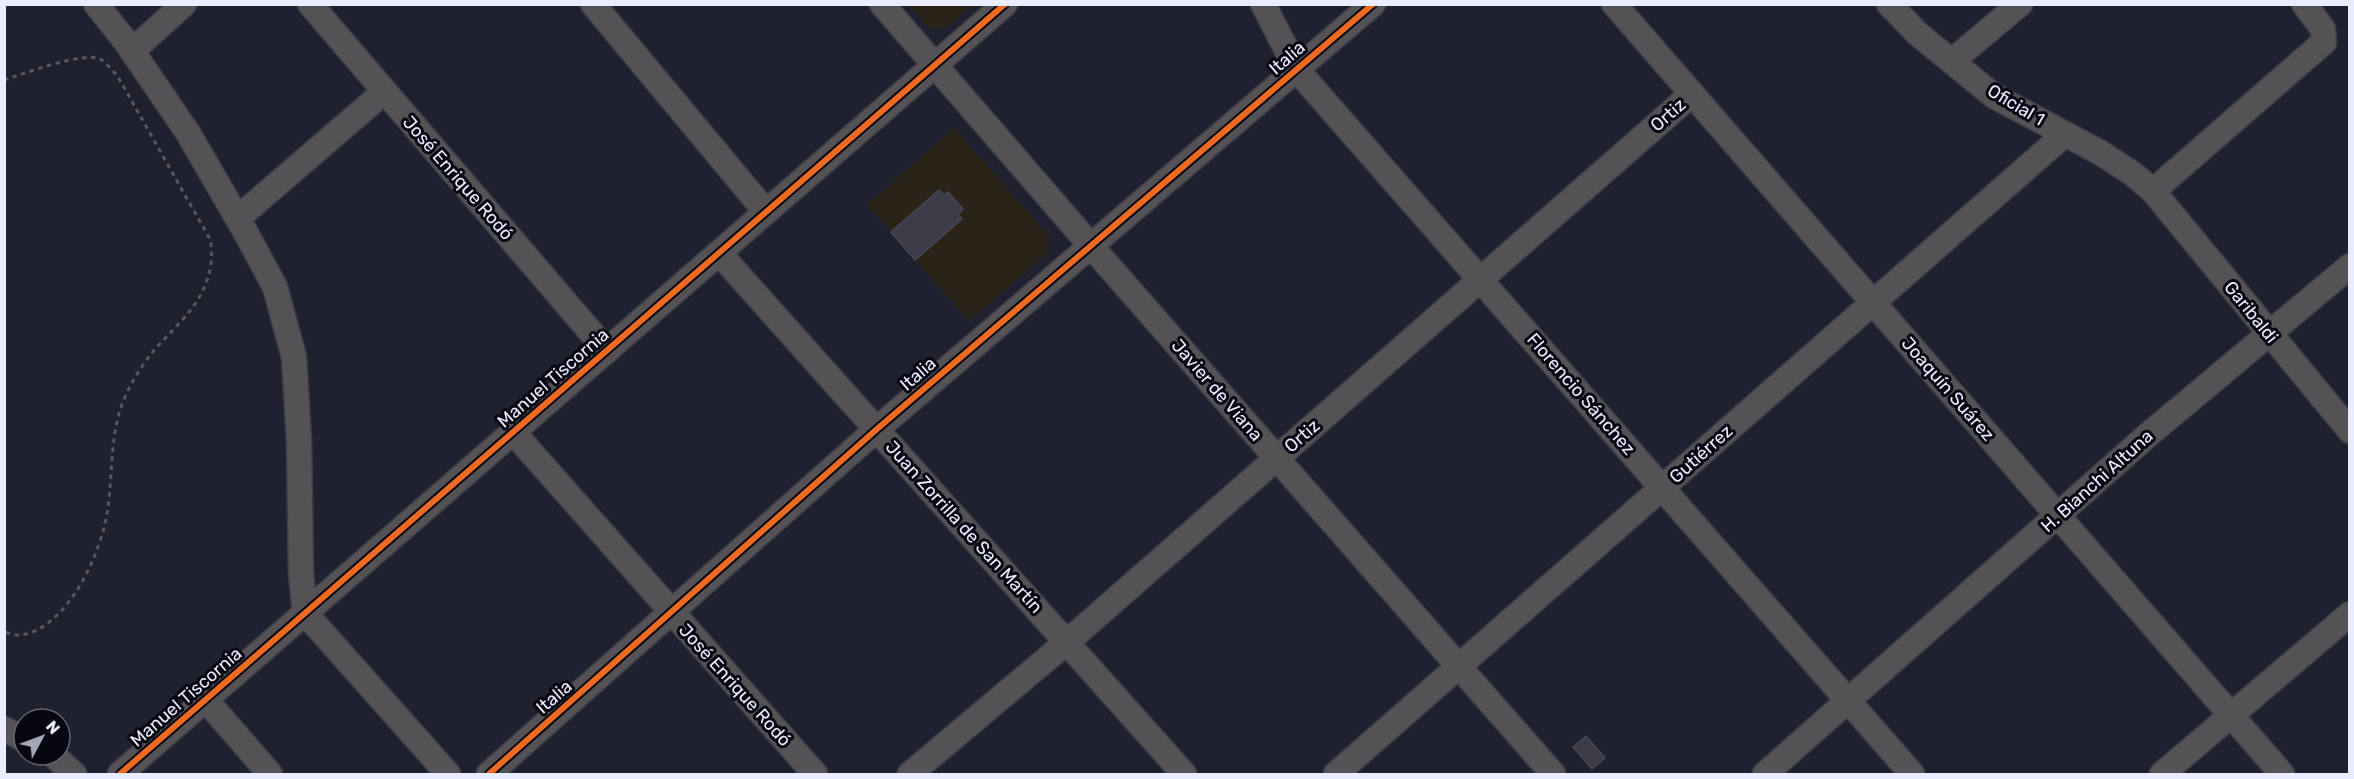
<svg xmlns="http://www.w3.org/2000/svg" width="2354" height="779" viewBox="0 0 2354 779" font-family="Rubik,sans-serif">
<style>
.education{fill:#2a2418}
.building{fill:#3c3b48;stroke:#474652;stroke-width:1.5}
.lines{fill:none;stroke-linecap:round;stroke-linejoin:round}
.minor-casing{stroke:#3e3e4a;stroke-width:27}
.path{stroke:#58575d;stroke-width:3;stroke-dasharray:4.5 4.5;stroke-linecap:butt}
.minor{stroke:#555256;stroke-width:24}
.cycleway-casing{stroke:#070712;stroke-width:10}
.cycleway{stroke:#ed6a23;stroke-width:6}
.labels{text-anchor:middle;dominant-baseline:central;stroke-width:6;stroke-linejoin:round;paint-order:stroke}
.street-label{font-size:18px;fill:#eaedff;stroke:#070712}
</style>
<rect width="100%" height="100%" fill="#20212f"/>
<!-- education -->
<g class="education">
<path d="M909,5h63l-26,23 -18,-1z"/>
<path d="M954,128l95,108 -2,17 -78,68 -102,-116z"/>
</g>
<!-- building -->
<g class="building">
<path d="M939,190l5,5 4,-3 15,17 -5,5 4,5 -47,41 -24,-28z"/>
<path d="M1586,736l19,22 -13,11 -19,-22z"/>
</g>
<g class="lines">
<!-- minor casing -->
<g class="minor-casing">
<g id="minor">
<path d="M96,4l30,38 62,91 58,100 29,54 19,70 5,84 2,133 4,39 143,161"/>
<path d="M310,4l297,347"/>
<path d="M593,4l173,208"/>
<path d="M882,4l209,242 462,528"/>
<path d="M1263,4l34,66 615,704"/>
<path d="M1614,4l668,770"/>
<path d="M1889,4l29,30 76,62 107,57 32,21 20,17 197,240"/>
<path d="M132,51l52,-47"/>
<path d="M1952,61l68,-57"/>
<path d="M2153,191l171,-149 -1,-13 -19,-25"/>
<path d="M238,218l146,-126"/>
<path d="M719,253l465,521"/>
<path d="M513,432l302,342"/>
<path d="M206,700l64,74"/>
<path d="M4,729l20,10"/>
<path d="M53,755l21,19"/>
<path d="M120,774l885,-770"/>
<path d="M489,774l388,-345 496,-425"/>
<path d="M910,774l157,-132 625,-548"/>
<path d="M1336,774l729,-640"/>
<path d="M1765,774l383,-339 202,-169"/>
<path d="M2162,774l188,-160"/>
</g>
</g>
<!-- path -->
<path class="path" d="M4,80c19,-6 80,-29 96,-21 6,3 12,12 17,16l94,166c0,8 1,16 0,23 -6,41 -36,61 -60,90 -10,13 -19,27 -26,43 -17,38 -11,82 -19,122 -8,38 -32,90 -67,110 -11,6 -24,9 -35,2"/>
<!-- minor -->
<use href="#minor" class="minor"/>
<!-- cycleway casing -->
<g class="cycleway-casing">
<g id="cycleway">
<path d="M120,774l885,-770"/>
<path d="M489,774l388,-345 496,-425"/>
</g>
</g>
<!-- cycleway -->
<use href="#cycleway" class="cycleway"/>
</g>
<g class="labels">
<!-- street labels -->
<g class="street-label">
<text transform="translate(1287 58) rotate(-41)">Italia</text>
<text transform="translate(2016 105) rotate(31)">Oficial 1</text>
<text transform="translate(1668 115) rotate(-41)">Ortiz</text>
<text transform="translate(458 178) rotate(49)">José Enrique Rodó</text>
<text transform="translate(2251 312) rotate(51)">Garibaldi</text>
<text transform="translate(918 374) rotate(-41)">Italia</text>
<text transform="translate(553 378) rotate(-41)">Manuel Tiscornia</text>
<text transform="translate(1948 389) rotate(49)">Joaquín Suárez</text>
<text transform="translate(1217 390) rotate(49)">Javier de Viana</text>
<text transform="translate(1581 394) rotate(49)">Florencio Sánchez</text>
<text transform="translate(1302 436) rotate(-41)">Ortiz</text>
<text transform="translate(1701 454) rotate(-42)">Gutiérrez</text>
<text transform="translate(2097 481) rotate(-42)">H. Bianchi Altuna</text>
<text transform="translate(964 527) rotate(48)">Juan Zorrilla de San Martín</text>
<text transform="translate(735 685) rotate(48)">José Enrique Rodó</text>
<text transform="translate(186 697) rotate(-41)">Manuel Tiscornia</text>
<text transform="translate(554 697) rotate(-41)">Italia</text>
</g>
</g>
<!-- border -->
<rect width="2354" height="779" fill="none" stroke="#eaedff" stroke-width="12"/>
<!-- north arrow -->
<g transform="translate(42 737) rotate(49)"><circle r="28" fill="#070712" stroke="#626371" stroke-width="1.5"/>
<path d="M0-4.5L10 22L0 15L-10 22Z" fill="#a3a6b6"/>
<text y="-9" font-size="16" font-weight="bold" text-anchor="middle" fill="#eaedff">N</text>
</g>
</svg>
